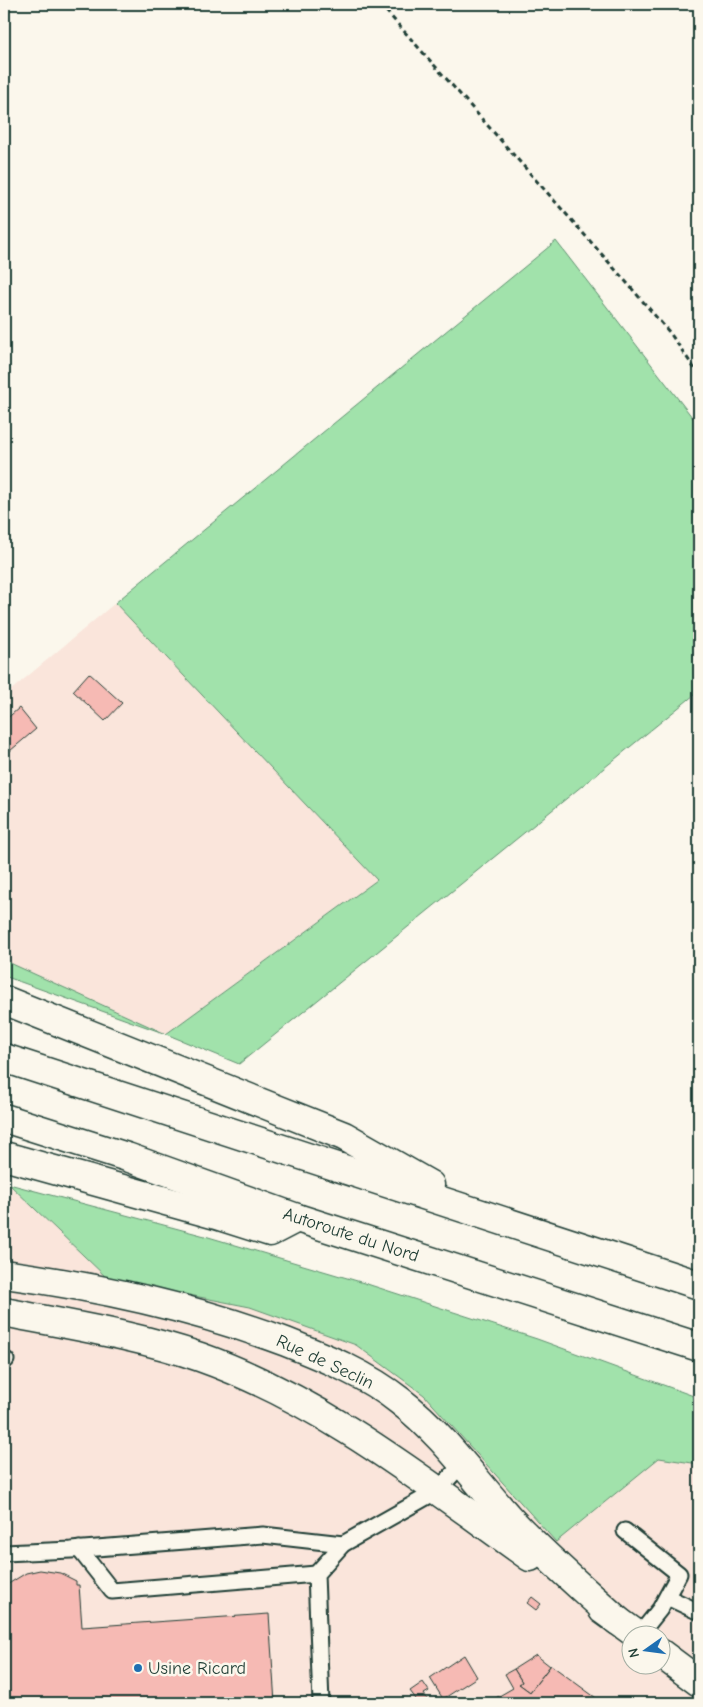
<svg xmlns="http://www.w3.org/2000/svg" width="703" height="1707" viewBox="0 0 703 1707" font-family="'Comic Neue',sans-serif">
<style>
.built{fill:#fae5db;fill-rule:evenodd}
.green{fill:#a1e2ab;stroke:#609070}
.building{fill:#f6bab4;stroke:#1f3d34}
.lines{fill:none;stroke-linecap:round;stroke-linejoin:round}
.service-casing{stroke:#1f3d34;stroke-width:19}
.secondary-casing{stroke:#1f3d34;stroke-width:31}
.motorway-casing{stroke:#1f3d34;stroke-width:31}
.path{stroke:#1f3d34;stroke-width:3;stroke-dasharray:5 4;stroke-linecap:butt}
.service{stroke:#fbf7ec;stroke-width:15}
.secondary{stroke:#fbf7ec;stroke-width:28}
.motorway{stroke:#fbf7ec;stroke-width:28}
.poi-dot{fill:#1f6fb2;stroke:#fbf7ec;stroke-width:2}
.labels{text-anchor:middle;dominant-baseline:central;stroke-width:5;stroke-linejoin:round;paint-order:stroke}
.street-label{font-size:18px;fill:#1f3d34;stroke:#fbf7ec}
.poi-label{font-size:18px;fill:#1f3d34;stroke:#fbf7ec;text-anchor:start}
</style>
<rect width="100%" height="100%" fill="#fbf7ec"/>
<filter id="ink" filterUnits="userSpaceOnUse"><feTurbulence type="fractalNoise" baseFrequency=".02" numOctaves="2"/><feDisplacementMap in="SourceGraphic" scale="10" xChannelSelector="R" yChannelSelector="G"/><feConvolveMatrix kernelMatrix="1 2 1 2 8 2 1 2 1" color-interpolation-filters="sRGB"/></filter>
<g filter="url(#ink)">
<!-- built -->
<g class="built">
<path d="M115,603l262,277 -211,154 -156,-71 -6,-5v-262z"/>
<path d="M4,1182l5,2 99,95 142,28 106,38 68,50 132,147 103,-85 40,7v239h-695zM630,1634h30v30h-30z"/>
</g>
<!-- green -->
<g class="green">
<path d="M556,241l143,185v265l-460,373 -73,-30 -162,-58v-18l6,5 156,71 211,-154 -262,-277z"/>
<path d="M9,1184l196,52 159,47 173,56 162,59v66l-40,-6 -103,84 -132,-147 -68,-50 -106,-38 -142,-28z"/>
</g>
<!-- building -->
<g class="building">
<path d="M89,673l33,30 -17,18 -32,-30z"/>
<path d="M19,708l17,21 -32,27v-35z"/>
<path d="M40,1570l20,3 16,8v4h3l3,42 187,-13 6,89h-271l1,-117 21,-13z"/>
<path d="M532,1597l9,7 -5,6 -9,-7z"/>
<path d="M464,1655l13,22 -34,22 -13,-21z"/>
<path d="M536,1655l14,11 -20,26 -11,-8 3,-2 -8,-13z"/>
<path d="M551,1665l52,38h-116l26,-15 -8,-14 9,-5 8,13 -3,2 11,8z"/>
<path d="M423,1682l6,9 -5,3 6,9h-11l-9,-12z"/>
</g>
<g class="lines">
<!-- service casing -->
<g class="service-casing">
<g id="service">
<path d="M4,1361l2,-1"/>
<path d="M625,1531l54,43 -19,35 -20,25"/>
<path d="M79,1549l33,42 204,-17"/>
<path d="M4,1553l67,-3 192,-15 80,9"/>
<path d="M667,1597l32,15"/>
<path d="M321,1703l-5,-129 27,-30 94,-53 26,-28"/>
</g>
</g>
<!-- secondary casing -->
<g class="secondary-casing">
<g id="secondary">
<path d="M4,1274c95,13 192,34 282,68 40,16 80,32 114,59 42,32 73,77 108,116 34,37 73,70 110,104"/>
<path d="M4,1312c65,13 132,23 196,45 122,43 226,126 330,200"/>
<path d="M603,1610l33,24"/>
<path d="M660,1653l39,29"/>
</g>
</g>
<!-- motorway casing -->
<g class="motorway-casing">
<g id="motorway">
<path d="M4,1000l340,136 86,49"/>
<path d="M4,1058l695,227"/>
<path d="M4,1118l123,39 170,61 402,129"/>
<path d="M4,1156l212,59 54,17 27,-14"/>
</g>
</g>
<!-- path -->
<path class="path" d="M380,4l241,272 49,57 29,42"/>
<!-- service -->
<use href="#service" class="service"/>
<!-- secondary -->
<use href="#secondary" class="secondary"/>
<!-- motorway -->
<use href="#motorway" class="motorway"/>
</g>
</g>
<!-- markers -->
<circle class="poi-dot" cx="138" cy="1668" r="5"/>
<g class="labels">
<!-- street labels -->
<g class="street-label">
<text transform="translate(351 1235) rotate(18)">Autoroute du Nord</text>
<text transform="translate(325 1362) rotate(25)">Rue de Seclin</text>
</g>
<!-- poi labels -->
<g class="poi-label">
<text x="148" y="1668">Usine Ricard</text>
</g>
</g>
<!-- margin -->
<rect width="703" height="1707" fill="none" stroke="#fbf7ec" stroke-width="20"/>
<rect x="10" y="10" width="683" height="1687" fill="none" stroke="#1f3d34" stroke-width="2" filter="url(#ink)"/>
<!-- north arrow -->
<g transform="translate(646 1650) rotate(256)"><circle r="24" fill="#fbf7ec" stroke="#a3ada2"/>
<path d="M0-4L9 19L0 12L-9 19Z" fill="#1f6fb2"/>
<text y="-8" font-size="14" font-weight="bold" text-anchor="middle" fill="#1f3d34">N</text>
</g>
</svg>
